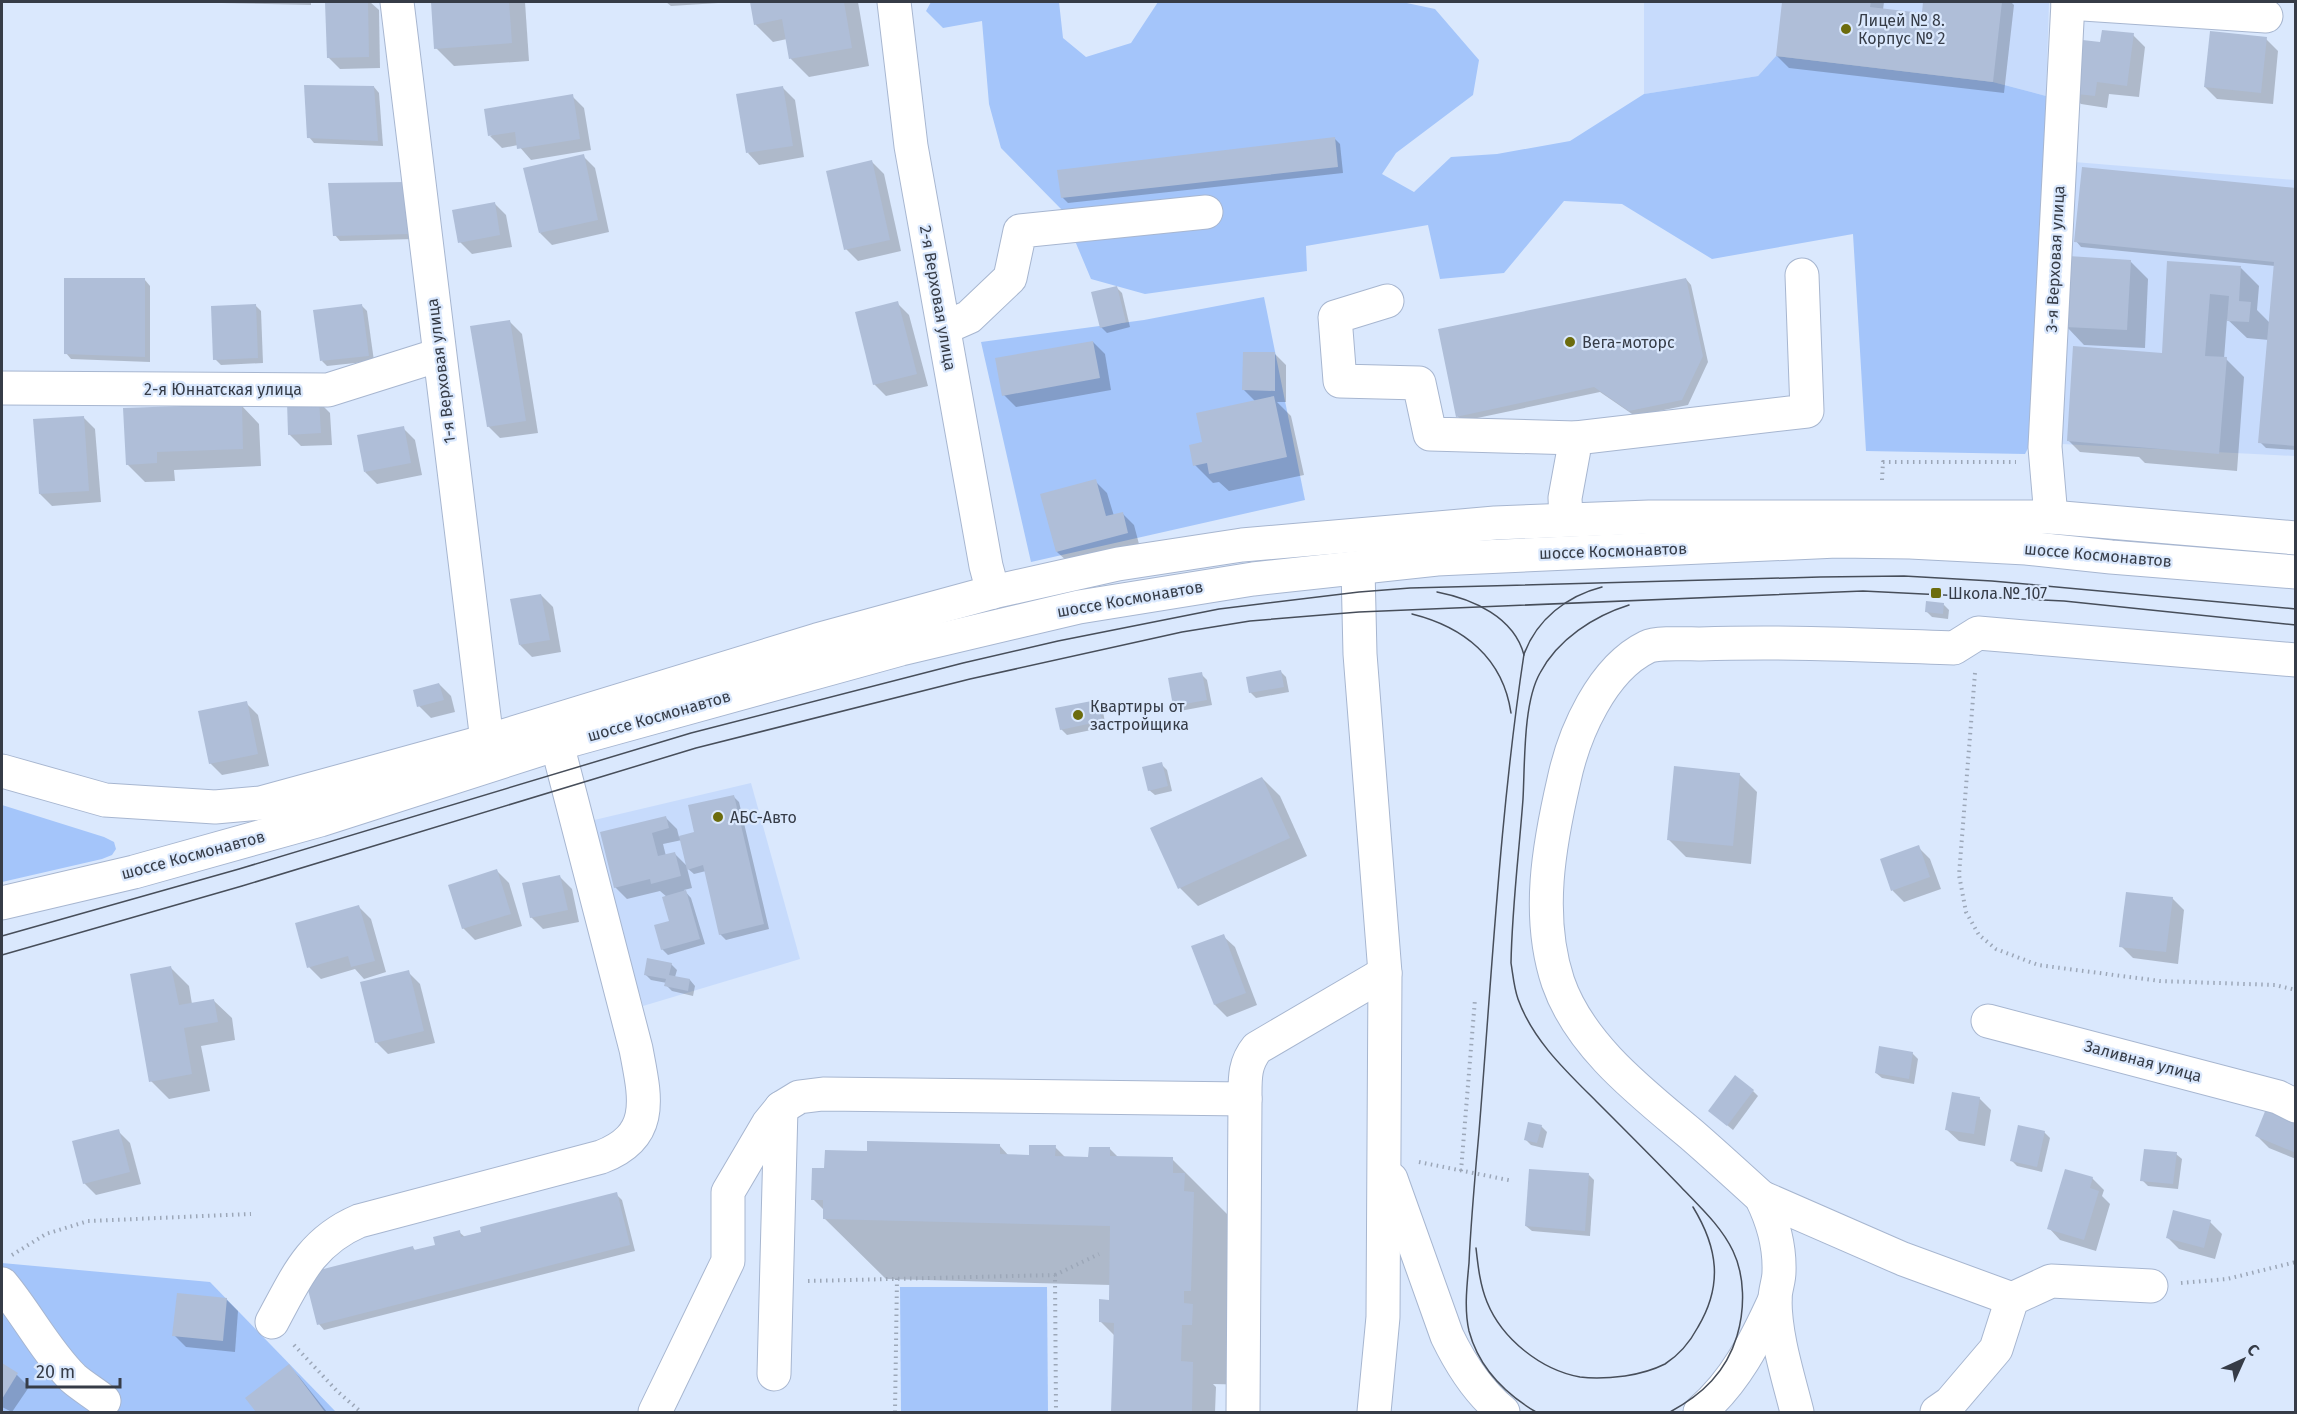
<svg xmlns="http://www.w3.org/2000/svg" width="2297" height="1414" viewBox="0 0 2297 1414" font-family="'Fira Sans',sans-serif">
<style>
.built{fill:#c7dbfc}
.green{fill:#a4c5fa}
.shadow{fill:#0003;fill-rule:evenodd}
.building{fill:#afbed8}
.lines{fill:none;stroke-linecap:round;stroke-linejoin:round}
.minor-casing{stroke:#a7b6d0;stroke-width:35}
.major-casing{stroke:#a7b6d0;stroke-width:35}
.path{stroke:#9ca7b8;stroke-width:4;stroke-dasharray:1.5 4.5;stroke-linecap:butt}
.minor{stroke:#fff;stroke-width:33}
.major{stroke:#fff;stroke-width:33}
.tram{stroke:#474e5a;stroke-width:1.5}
.poi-dot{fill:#6c6c0d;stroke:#dae8fd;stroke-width:2}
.labels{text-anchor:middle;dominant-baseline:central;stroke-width:4.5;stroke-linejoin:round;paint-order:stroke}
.poi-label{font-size:16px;fill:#363c47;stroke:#dae8fd;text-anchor:start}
.street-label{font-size:16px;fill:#363c47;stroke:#dae8fd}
</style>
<rect width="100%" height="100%" fill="#dae8fd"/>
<!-- built -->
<g class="built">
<path d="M1644,2h405l-3,94 -53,-14 -217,-26 -18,20 -114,18z"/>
<path d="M2074,162l221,18v276l-233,-12 3,-117z"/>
<path d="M751,783l49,176 -157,47 -53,-185z"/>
</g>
<!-- green -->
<g class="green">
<path d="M931,2h128l4,36 23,19 45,-14 27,-41h244l33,7 44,51 -6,35 -77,58 -14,21 32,18 37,-35 46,-3 73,-13 74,-47 114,-18 18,-20 217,26 53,14 -6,329 -15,29 -159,-3 -13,-217 -141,25 -90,-55 -58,-3 -60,72 -64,6 -12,-54 -122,21 1,25 -162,23 -54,-15 -29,-69 -61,-62 -12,-44 -7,-83 -39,7 -17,-17z"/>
<path d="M1264,297l41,203 -274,62 -50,-220 163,-22z"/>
<path d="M2,805l102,32 10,5 2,7 -4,6 -10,4 -100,23z"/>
<path d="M2,1263l208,19 126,130h-334z"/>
<path d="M900,1287h147l1,125h-147z"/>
</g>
<!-- shadow -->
<g class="shadow">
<path d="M220,2h91v3l-90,-2z"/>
<path d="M327,2h43l9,8 1,58 -40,1 -12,-12z"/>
<path d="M432,2h93l4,59 -75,5 -18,-18z"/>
<path d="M666,2h68l-63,4z"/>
<path d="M751,2h107l11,64 -60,11 -18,-18 -4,-20 -14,3 -18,-18z"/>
<path d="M1783,2h101l-1,8 40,4 2,-12h86l3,3 -10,88 -215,-25 -12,-12z"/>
<path d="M2133,35l12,12 -6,50 -30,-3 -2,14 -26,-4 -12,-12 32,-48z"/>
<path d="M2266,39l12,12 -5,53 -56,-5 -12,-12z"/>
<path d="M374,87l5,6 4,53 -69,-3 -5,-6z"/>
<path d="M783,88l12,12 9,57 -45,8 -11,-12z"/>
<path d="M572,96l12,12 7,42 -60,10 -13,-15 -16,3 -12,-12z"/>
<path d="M1334,138l6,6 3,29 -275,30 -6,-6z"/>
<path d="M583,156l12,12 14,64 -57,13 -12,-12z"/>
<path d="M872,162l12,12 17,77 -43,10 -12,-12z"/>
<path d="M406,183l8,56 -74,2 -5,-6z"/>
<path d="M2296,189v261l-30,-2 -6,-6 9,-102 -22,-2 -20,-19 -3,40h2l18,18 -7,94 -92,-8 -6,-6 -59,-5 -12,-12 96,-86 5,-91 72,5 18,18 -2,24 13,13 5,-57 -194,-19 -5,-6z"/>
<path d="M494,203l12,12 6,32 -40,7 -12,-12z"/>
<path d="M2130,261l18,18 -3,69 -61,-3 -18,-19z"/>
<path d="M1686,279l5,6 17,77 -20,43 -53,11 -35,-24 -137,29 -6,-5z"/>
<path d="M145,280l5,6v76l-79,-3 -5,-6z"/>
<path d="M1116,287l6,6 8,34 -23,6 -6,-6z"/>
<path d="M897,303l12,12 19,71 -42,10 -12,-12z"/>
<path d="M255,305l6,6 2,52 -42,2 -6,-6z"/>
<path d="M362,306l5,5 7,50 -47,5 -5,-5z"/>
<path d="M510,322l12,12 16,99 -38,5 -12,-12z"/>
<path d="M1093,342l12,12 6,36 -95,17 -12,-12z"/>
<path d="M1274,353l12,12v37h-9l14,14 13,59 -75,16 -10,-9 -6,1 -18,-18 9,-22 52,-41 -12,-12z"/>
<path d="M318,401l12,12 2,32 -31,1 -12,-12z"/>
<path d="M241,405l18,19 2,42 -87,4 1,11 -30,1 -18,-18z"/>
<path d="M83,417l12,12 6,73 -49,4 -12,-12z"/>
<path d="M403,428l12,12 7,35 -45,9 -12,-12z"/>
<path d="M1095,481l12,12 7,23 8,-3 12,12 5,19 -70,19 -12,-11z"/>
<path d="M541,595l12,12 8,45 -29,5 -12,-12z"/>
<path d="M1944,605l5,5 -1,9 -16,-2 -5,-5z"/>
<path d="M1281,672l5,5 3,15 -33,6 -6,-6z"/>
<path d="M1201,674l6,6 5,25 -32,6 -5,-6z"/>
<path d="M439,684l12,12 4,16 -24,6 -12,-12z"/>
<path d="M1097,702l5,5 4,20 -39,8 -6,-6z"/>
<path d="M246,703l12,12 11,51 -47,9 -12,-12z"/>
<path d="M1161,764l6,6 5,21 -17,4 -6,-5z"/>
<path d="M1739,774l18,18 -6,72 -65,-7 -18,-18z"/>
<path d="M1262,778l18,18 27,60 -109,50 -18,-18 -28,-59z"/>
<path d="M733,796l6,6 30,127 -43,11 -6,-6 -14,-63 -12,3 -7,-6 5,20 -8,2 7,8 14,46 -37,11 -6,-6 8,-27 -3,-25 -7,-6 -33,8 -12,-12 -13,-54 63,-16 12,12 2,8 17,-4zM682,840l6,27 -13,-13 -9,2 -3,-12z"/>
<path d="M1918,847l12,12 11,30 -37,13 -11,-11 -11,-31z"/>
<path d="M497,871l12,12 13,43 -47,14 -12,-12z"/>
<path d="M560,877l12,12 7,33 -36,7 -12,-12z"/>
<path d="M2172,898l12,12 -6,54 -45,-6 -12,-12z"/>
<path d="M359,907l12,12 15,53 -22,7 -9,-10 -34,10 -12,-12z"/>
<path d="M1223,936l12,11 22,58 -30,12 -12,-12z"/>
<path d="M671,964l6,6 -2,7 15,3 5,6 -2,10 -21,-5 -6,-6 1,-2 -16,-3 -6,-6z"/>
<path d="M171,968l18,18 3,18 21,-4 19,18 3,22 -34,6 9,45 -41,8 -18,-18z"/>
<path d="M408,972l12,12 15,59 -47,11 -12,-12z"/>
<path d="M1912,1053l6,6 -4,25 -32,-6 -6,-5z"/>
<path d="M1753,1091l5,5 -25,34 -17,-14z"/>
<path d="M1979,1098l12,12 -6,36 -26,-5 -12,-11z"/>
<path d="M2296,1123v36l-27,-11 -12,-12z"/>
<path d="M1541,1126l6,6 -4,16 -12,-3 -6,-6z"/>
<path d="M118,1131l12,12 11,41 -45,11 -12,-12z"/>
<path d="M2044,1132l6,6 -8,34 -25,-6 -5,-5z"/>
<path d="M999,1145l10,11h21l25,-9 11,11h24l20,-9 8,8 54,2 61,61 20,165 -40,-1 3,3 -1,25h-102l2,-76 -14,-14 9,-21 1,-16 -225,-6 -62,-61 1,-7 -12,-12 13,-30 43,-17z"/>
<path d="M2176,1154l6,5 -4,30 -30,-3 -6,-6z"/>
<path d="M1589,1175l5,5 -4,56 -58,-5 -6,-5z"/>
<path d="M2092,1178l12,12 -2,6 8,8 -14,47 -36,-11 -11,-12z"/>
<path d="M616,1194l6,6 13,51 -311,79 -5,-6 94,-76 3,3 21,-5 22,-14 6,5z"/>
<path d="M2210,1222l12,12 -7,25 -36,-10 -12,-12z"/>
<path d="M226,1299l12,12 -3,41 -49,-5 -12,-12z"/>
<path d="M2,1364l15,11 12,12 -17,25 -10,-5z"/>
<path d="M289,1366l11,12 27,34h-69l-11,-14z"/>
</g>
<!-- building -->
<g class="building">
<path d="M325,2h43l1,55 -42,1z"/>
<path d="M431,2h78l3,41 -78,6z"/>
<path d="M750,2h94l8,46 -63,11 -7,-40 -28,6z"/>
<path d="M1782,2h89l-1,5 52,6 1,-11h79l-9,80 -217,-26z"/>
<path d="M2102,30l32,3 -7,53 -30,-4 -2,14 -27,-3 6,-54 26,3z"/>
<path d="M2210,31l57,6 -6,56 -57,-6z"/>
<path d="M304,85l70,1 4,55 -71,-3z"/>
<path d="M783,86l10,60 -47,7 -10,-59z"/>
<path d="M573,94l7,45 -63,10 -2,-17 -27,4 -4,-27z"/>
<path d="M1335,137l3,30 -277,31 -4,-28z"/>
<path d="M584,154l14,66 -59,13 -16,-65z"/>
<path d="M872,160l18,80 -46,10 -18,-79z"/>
<path d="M2082,167l214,21v258l-38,-3 16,-181 -200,-20z"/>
<path d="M407,182l2,52 -76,2 -5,-53z"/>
<path d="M495,202l5,33 -42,8 -6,-33z"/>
<path d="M2068,256l63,4 -4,70 -62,-3z"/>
<path d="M2167,261l74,5 -2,35 12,1 -2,20 -22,-1 2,-25 -19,-2 -5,62 22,1 -8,97 -152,-13 6,-95 89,7z"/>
<path d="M64,278h81v79l-81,-3z"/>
<path d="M1686,278l17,78 -21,44 -53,11 -35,-24 -138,30 -18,-88z"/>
<path d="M1117,286l9,36 -26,6 -9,-36z"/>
<path d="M898,301l19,73 -44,11 -18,-73z"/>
<path d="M256,304l2,54 -45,2 -2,-54z"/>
<path d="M362,304l7,52 -49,5 -7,-51z"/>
<path d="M510,320l16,101 -39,6 -17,-101z"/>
<path d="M1093,341l7,37 -98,18 -7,-38z"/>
<path d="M1243,352h32v39l-33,-1z"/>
<path d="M1274,396l13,61 -78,17 -2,-11 -14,3 -4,-21 13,-3 -6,-29z"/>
<path d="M319,400l2,33 -33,2 -1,-34z"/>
<path d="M242,404l1,45 -86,3v11l-31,2 -3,-57z"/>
<path d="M84,416l5,75 -50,3 -6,-75z"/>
<path d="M404,426l7,37 -47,9 -7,-37z"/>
<path d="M1096,479l10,37 17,-4 5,21 -72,19 -16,-58z"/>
<path d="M541,594l9,46 -31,5 -9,-46z"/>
<path d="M1926,601l18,2 -1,11 -18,-2z"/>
<path d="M1281,670l3,17 -35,6 -3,-16z"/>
<path d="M1202,672l5,28 -34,6 -5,-28z"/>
<path d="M439,683l5,17 -27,7 -4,-17z"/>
<path d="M1097,700l5,21 -42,9 -5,-22z"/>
<path d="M247,701l11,53 -49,10 -11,-53z"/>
<path d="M1162,762l6,24 -20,5 -6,-24z"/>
<path d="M1674,766l66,7 -7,73 -66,-6z"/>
<path d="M1262,777l28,61 -112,51 -28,-61z"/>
<path d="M734,795l30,129 -45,11 -16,-70 -16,5 -8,-34 15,-4 -6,-27z"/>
<path d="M666,816l3,12 -17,5 6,23 17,-4 6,24 -30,8 -1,-5 -36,9 -14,-56z"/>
<path d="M1919,845l11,32 -39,14 -11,-32z"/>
<path d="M497,869l14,45 -49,15 -14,-44z"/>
<path d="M560,875l8,35 -38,8 -8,-35z"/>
<path d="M686,890l14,49 -39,11 -7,-25 15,-4 -7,-24z"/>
<path d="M2126,892l47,5 -7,55 -47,-5z"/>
<path d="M359,905l16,56 -24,6 -3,-11 -41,12 -12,-45z"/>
<path d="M1224,934l22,59 -32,12 -23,-59z"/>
<path d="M647,958l25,5 -3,12 21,4 -2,12 -24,-5 2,-7 -22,-4z"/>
<path d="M171,966l8,39 35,-6 4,23 -34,6 8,46 -43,8 -19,-108z"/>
<path d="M409,970l15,61 -49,12 -15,-61z"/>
<path d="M1879,1046l34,6 -4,27 -34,-6z"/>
<path d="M1735,1075l19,15 -27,36 -19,-15z"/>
<path d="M1952,1092l28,5 -6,37 -29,-4z"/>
<path d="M2266,1109l30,12v32l-41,-17z"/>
<path d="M1528,1122l14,3 -5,18 -13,-3z"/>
<path d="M2018,1125l27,6 -8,36 -27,-6z"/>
<path d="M119,1129l11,43 -47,12 -11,-43z"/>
<path d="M867,1141l133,3v10l29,1v-10h27l-1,11 33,1 1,-10h21v9l63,1v16h12l-1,18 10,1 -3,99h-7v12l9,1 -1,21h-10l-1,36 12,1 -1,50h-81l3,-89 -15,-1v-23l10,1 1,-74 -287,-7v-19h-12l1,-32h12l1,-18 42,1z"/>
<path d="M2144,1149l33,3 -4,32 -33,-3z"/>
<path d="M1529,1169l60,4 -4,58 -60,-5z"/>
<path d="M2065,1169l28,8 -3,11 9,3 -15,49 -37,-11z"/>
<path d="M617,1192l13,53 -313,80 -13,-51 109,-28 1,4 21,-5 -2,-8 27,-7 1,7 20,-5 -1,-5z"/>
<path d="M2173,1210l38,10 -7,28 -38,-10z"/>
<path d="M177,1293l50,5 -4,43 -51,-5z"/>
<path d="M2,1363l16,10 -16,26z"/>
<path d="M289,1364l36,48h-69l-11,-14z"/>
</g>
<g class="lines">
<!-- minor casing -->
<g class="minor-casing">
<g id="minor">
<path d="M397,2l90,739"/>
<path d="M894,2l17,144 75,420 7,26"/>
<path d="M2068,3l198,13"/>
<path d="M1387,301l-52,16 5,64 79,2 11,51 146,4"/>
<path d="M944,328l25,-11 41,-39 10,-47 186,-19"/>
<path d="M2,388l326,2 111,-35"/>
<path d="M2051,517l-6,-70 23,-445"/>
<path d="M1566,519l-1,-21 11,-60 231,-27 -5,-136"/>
<path d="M1358,569l2,85 25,319 -2,344 -9,95"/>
<path d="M1988,1021l290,76 18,9"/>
<path d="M1391,1179l56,157c14,29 31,56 56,76"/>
<path d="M1761,1197l142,62 109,40"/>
<path d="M2,1284c25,30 43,66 71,94 9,8 21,15 31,23"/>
<path d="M272,1322c24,-44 38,-80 87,-101l242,-64c55,-21 44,-60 35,-108l-79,-305"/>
<path d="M774,1374l7,-266"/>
<path d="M655,1412l73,-151v-69l40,-68 13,-16 18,-11 24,-3 422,5c0,-20 -1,-35 12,-51l128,-75"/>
<path d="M1243,1412l2,-313"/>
<path d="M1700,1412c35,-30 56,-71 75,-113"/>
<path d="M1797,1412c-9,-36 -22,-75 -22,-113 0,-9 4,-18 4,-27 1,-28 -6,-51 -18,-75 -23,-21 -46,-42 -69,-62 -50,-42 -112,-89 -134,-153 -22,-66 -9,-137 6,-202 10,-47 38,-111 83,-133 10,-5 41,-3 53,-3 85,-3 169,1 254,4l24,-15 318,27"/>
<path d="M1937,1412l13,-9 46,-54 16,-50 39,-18 100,5"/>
</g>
</g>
<!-- major casing -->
<g class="major-casing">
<g id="major">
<path d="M2,771l103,29 110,7 46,-4 226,-62 330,-101 176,-48 125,-28 124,-19 253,-22 154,-6h402l245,21"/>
<path d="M2,903l132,-31 186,-52 237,-76 344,-95 178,-42 174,-28 184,-20 400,-18 73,1 116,6 85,9 185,15"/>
</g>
</g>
<!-- path -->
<g class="path">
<path d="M1882,480l1,-18h133"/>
<path d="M1975,673l-16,202 7,37 13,23 17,14 42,16 122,16 115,4 21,5"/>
<path d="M1419,1162l94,19"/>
<path d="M1461,1171l14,-172"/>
<path d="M12,1255l34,-21 42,-13 163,-7"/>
<path d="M1055,1275l44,-21"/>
<path d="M808,1281l247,-6 1,137"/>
<path d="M2181,1283l46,-4 69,-17"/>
<path d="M294,1345l43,46 24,21"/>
<path d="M895,1412l2,-134"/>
</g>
<!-- minor -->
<use href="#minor" class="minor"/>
<!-- major -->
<use href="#major" class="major"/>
<!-- tram -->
<g class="tram">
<path d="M1437,592c36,7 77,25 87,63"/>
<path d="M1629,605c-35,11 -71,34 -89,68 -17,30 -15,90 -17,126 -4,54 -11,109 -12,164 2,12 3,25 7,36 15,42 50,74 80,104 28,28 56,56 83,84 19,20 40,39 52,64 12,25 12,58 4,85 -11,36 -34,58 -67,76"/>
<path d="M1412,614c52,13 91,44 99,99"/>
<path d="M2,936l237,-67 452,-136 272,-70 95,-22 161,-32 140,-17 51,-4 410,-11 84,-1 88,5 304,28"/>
<path d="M2,955l240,-69 454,-138 274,-69 212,-47 68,-11 109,-9 504,-21 201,10 232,24"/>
<path d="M1476,1248c2,18 4,37 11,54 15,37 54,68 93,75 15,2 30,1 45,-1 13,-2 28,-6 40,-12 14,-9 25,-22 33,-37 25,-42 20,-79 -5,-120"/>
<path d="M1536,1412c-32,-19 -57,-44 -67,-81 -5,-22 -2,-46 0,-68 2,-44 6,-87 10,-131 13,-159 21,-320 45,-478 13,-35 43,-58 78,-67"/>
</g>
</g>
<!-- markers -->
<g class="poi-dot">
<circle cx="1846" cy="29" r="6"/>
<circle cx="1570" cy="342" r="6"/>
<rect x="1930" y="587" width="12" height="12" rx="3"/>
<circle cx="1078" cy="715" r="6"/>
<circle cx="718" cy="817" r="6"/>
</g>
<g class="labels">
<!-- poi labels -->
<g class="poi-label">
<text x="1858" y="20">Лицей № 8.<tspan x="1858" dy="18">Корпус № 2</tspan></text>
<text x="1582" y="342">Вега-моторс</text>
<text x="1948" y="593">Школа № 107</text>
<text x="1090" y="706">Квартиры от<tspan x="1090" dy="18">застройщика</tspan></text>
<text x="730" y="817">АБС-Авто</text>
</g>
<!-- street labels -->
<g class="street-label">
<text transform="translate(2055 259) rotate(-87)">3-я Верховая улица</text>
<text transform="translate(938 298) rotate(80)">2-я Верховая улица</text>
<text transform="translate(441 371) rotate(-97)">1-я Верховая улица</text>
<text x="223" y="389">2-я Юннатская улица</text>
<text transform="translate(1613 551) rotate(-2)">шоссе Космонавтов</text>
<text transform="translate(2098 555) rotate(5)">шоссе Космонавтов</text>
<text transform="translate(1130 599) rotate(-10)">шоссе Космонавтов</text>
<text transform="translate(659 716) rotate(-16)">шоссе Космонавтов</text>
<text transform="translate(193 855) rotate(-15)">шоссе Космонавтов</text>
<text transform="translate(2143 1061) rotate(15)">Заливная улица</text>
</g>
</g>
<!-- border -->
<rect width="2297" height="1414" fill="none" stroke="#363c47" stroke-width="6"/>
<!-- north arrow -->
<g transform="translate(2243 1360) rotate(45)" stroke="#dae8fd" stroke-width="4.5" paint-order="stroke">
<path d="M0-4.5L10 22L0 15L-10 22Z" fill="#363c47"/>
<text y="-9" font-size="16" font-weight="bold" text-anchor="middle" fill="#363c47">С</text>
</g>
<!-- scale -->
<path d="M27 1378v9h93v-9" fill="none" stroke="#363c47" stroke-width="3"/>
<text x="36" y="1378" font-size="18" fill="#363c47" stroke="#dae8fd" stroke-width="4.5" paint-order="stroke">20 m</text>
</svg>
